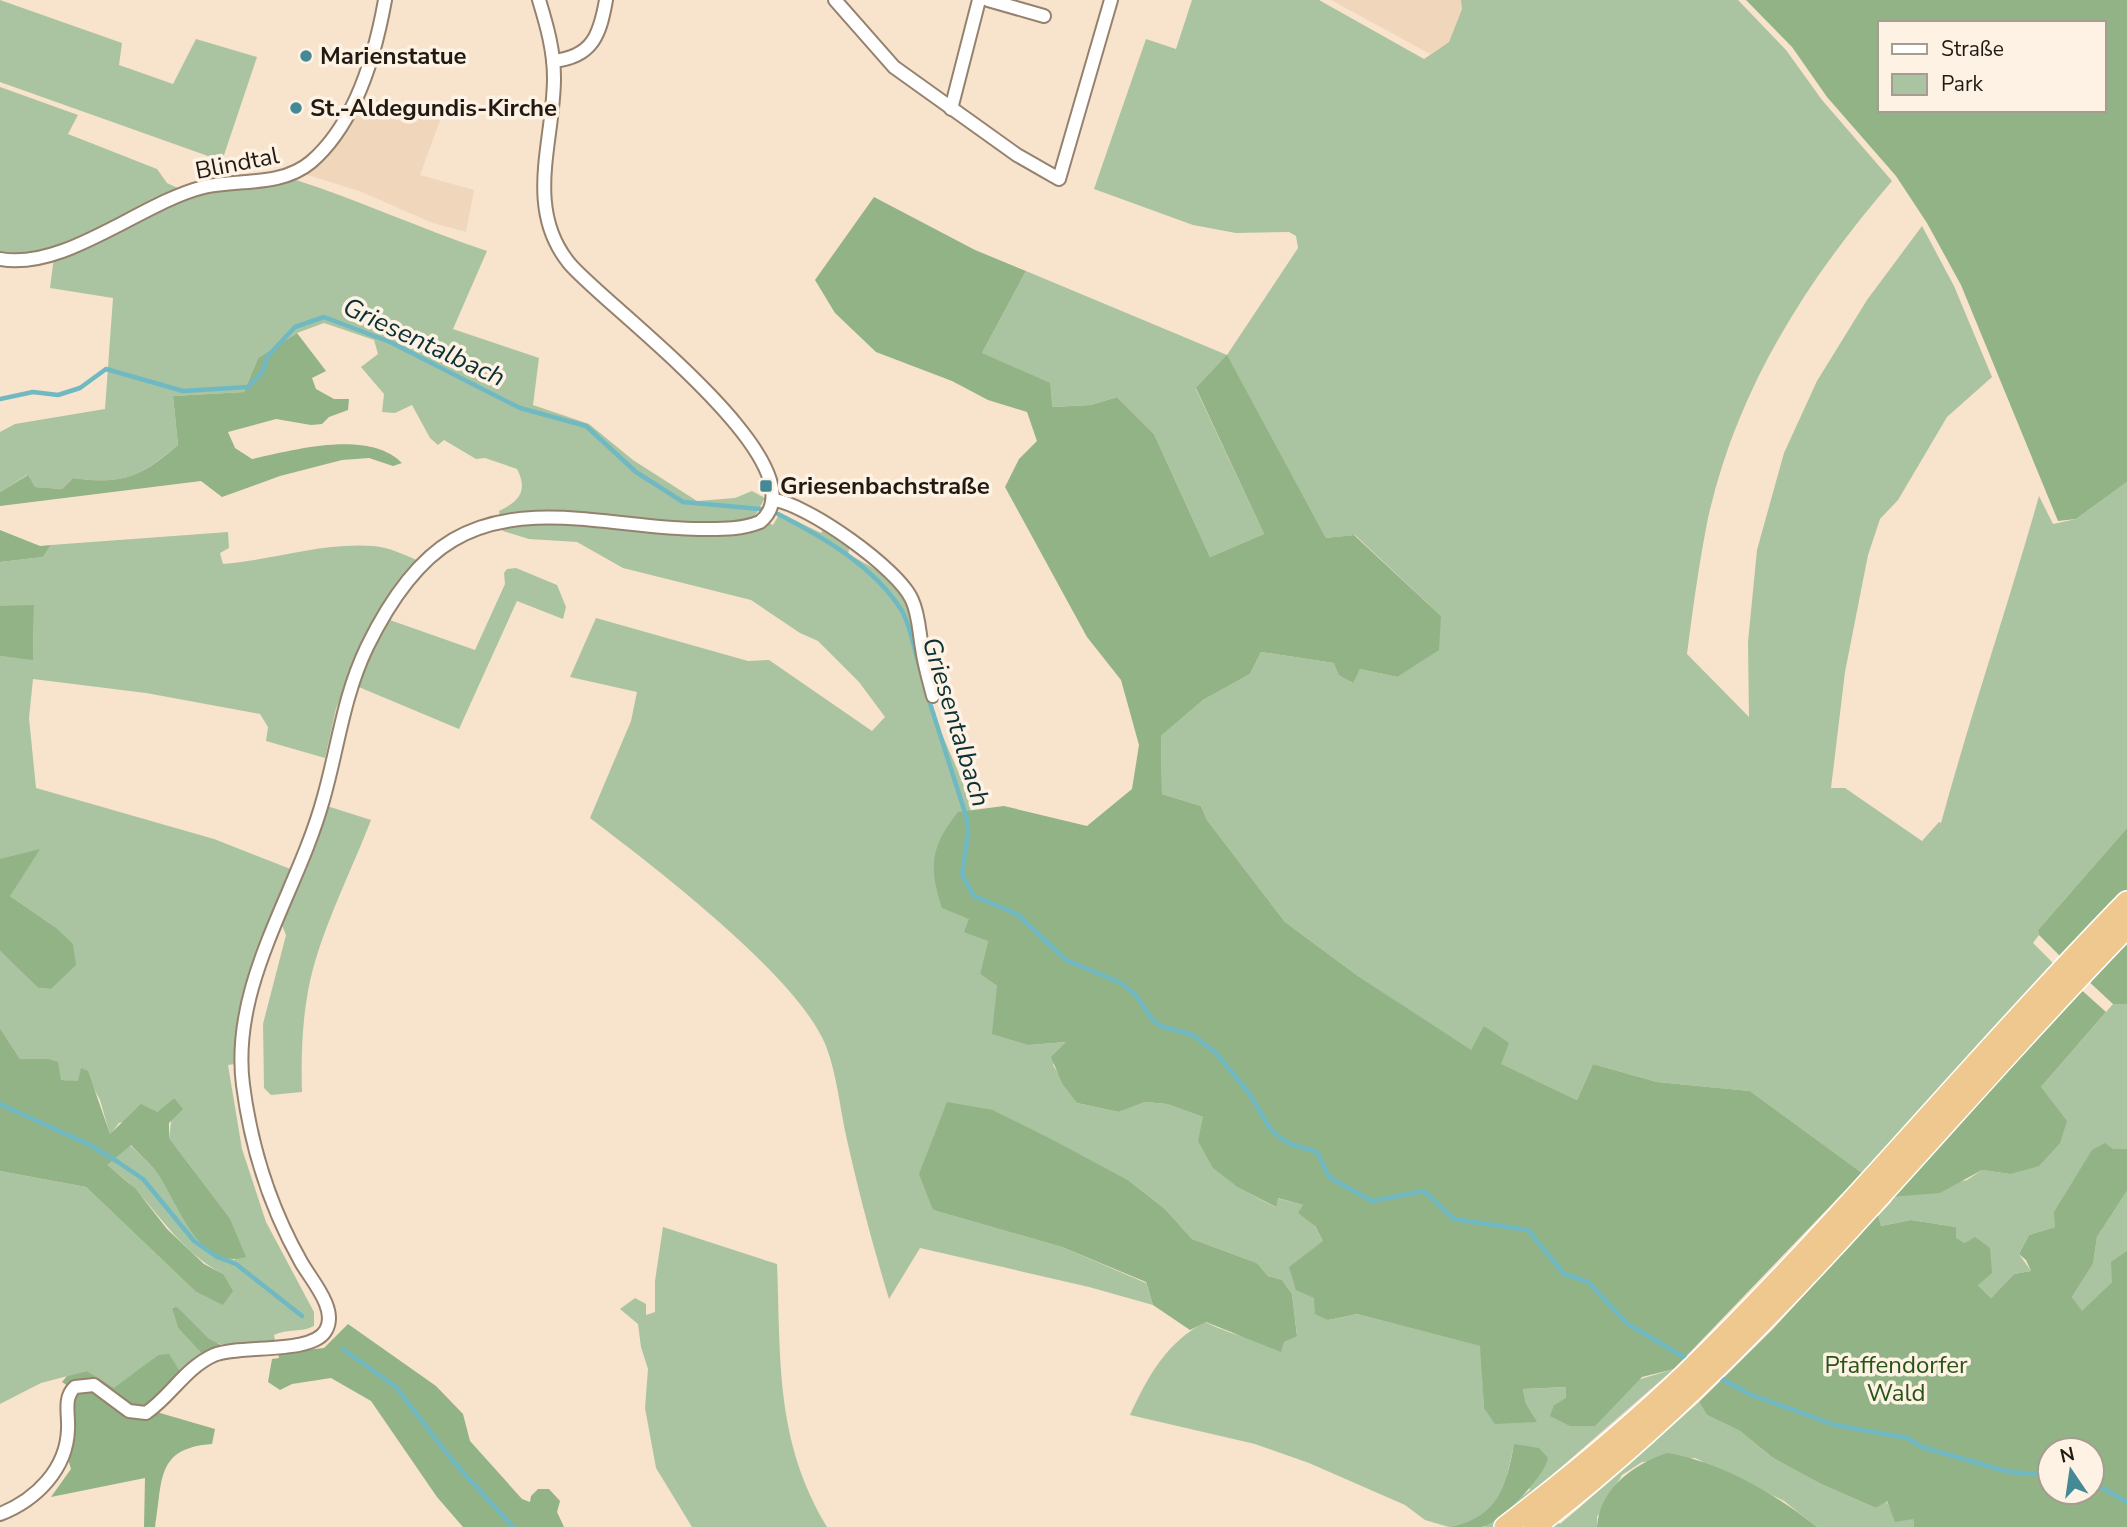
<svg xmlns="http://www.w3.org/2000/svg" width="2127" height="1527" viewBox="0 0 2127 1527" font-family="'Nunito Sans',sans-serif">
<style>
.built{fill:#f0d6bb}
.green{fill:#aac4a1}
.forest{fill:#91b386;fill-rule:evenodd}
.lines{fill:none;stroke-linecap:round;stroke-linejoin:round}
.stream{stroke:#70b9c3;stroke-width:4.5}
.minor-casing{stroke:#95826e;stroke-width:16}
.trunk-casing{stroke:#fff;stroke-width:24}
.minor{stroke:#fff;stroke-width:12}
.trunk{stroke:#eec88e;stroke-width:21}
.poi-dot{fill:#448996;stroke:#fef2e4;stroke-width:2.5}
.labels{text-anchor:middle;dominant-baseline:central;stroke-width:7;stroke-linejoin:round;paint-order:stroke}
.poi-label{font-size:24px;font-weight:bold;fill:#211a12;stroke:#fef2e4;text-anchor:start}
.street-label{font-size:24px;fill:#211a12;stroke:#fef2e4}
.park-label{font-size:24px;fill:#285415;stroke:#fef2e4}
.water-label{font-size:26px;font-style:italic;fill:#0b3035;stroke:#fef2e4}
</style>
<rect width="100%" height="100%" fill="#f8e3cd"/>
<!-- built -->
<g class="built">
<path d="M1331,0h130l1,9 -13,33 -19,12z"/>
<path d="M362,95l78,25 -20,55 54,15 -8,42 -33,-9 -74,-32 -58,-18z"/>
</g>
<!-- green -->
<g class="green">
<path d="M0,0l122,43 -3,22 54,19 23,-45 61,18 -35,104 -222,-79z"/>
<path d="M1192,0h127l105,59 25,-17 13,-33 -1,-9h277l48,50 36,50 70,81c-85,99 -155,207 -184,337 -9,45 -15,90 -21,136l62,63 -1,-75 9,-92 27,-97 33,-72 50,-81 55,-74 32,60 38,91 -45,40 -49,83 -18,19 -12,36 -23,117 -14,116h14l77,53 17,-19 2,1c30,-110 67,-217 98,-327l14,28 23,-5 51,-37v346l-89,102 1,5 -6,8 26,26 -193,207 -116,-85 -93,-9 -64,-18 -16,36 -77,-36 -15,-38 -14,25 -113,-75 -73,-54 -78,-102 -6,-14 -39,-12 -1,-58 42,-36 47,-26 11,-22 73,11 18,20 8,-14 37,8 44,-61 -86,-81 -29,3 -99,-182 -31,33 68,145 -54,23 -56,-123 -37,-37 -26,8 -39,2 -70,-54 44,-82 201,84 71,-107 -2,-12 -7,-4 -53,1 -43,-8 -99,-36 52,-150 30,10z"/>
<path d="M0,87l78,28 -10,19 89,35 10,14 15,7c-48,23 -130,75 -182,63z"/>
<path d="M293,179c66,21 128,50 194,72l-34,78 86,29 -6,47 56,19 44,36 64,41 38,-3 17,-7 13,7 -10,18 18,9 7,-12 41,20 3,-4 26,15 -2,10c20,11 43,22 55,42 23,36 20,86 34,125 11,31 28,59 34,91h-13l11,107 19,22 -8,33 17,12 32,59 38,-3 -14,23 24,38 42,9 26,-10 22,2 36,13 36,71 36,19 2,-9 26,7 20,36 -9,57 14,22 29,-6 124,32 3,62 42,-4 -3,-15 44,-2v11l-13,7 120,-36 -139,121 3,4 -44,33h-10l46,-37 -16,-45 -10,44 -17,24 -19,10 -19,4 -24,-7 -20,-15 -96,-42 -54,-19 -125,-29c18,-39 36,-72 75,-93 25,12 66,27 92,13l-5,-41 -10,-14 -14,-4 -11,-13 -65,-24 -27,-30 -37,-29 -135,-70 -65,83 5,17 129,37 84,36 7,22 -64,-18 -169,-39 -31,51c-16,-53 -30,-105 -42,-159 -7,-31 -10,-65 -21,-94 -28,-70 -173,-180 -236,-228l41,-97 6,-29 -67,-15 26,-59 152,43 21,-1 103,71 13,-14 -26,-35 -41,-41 -18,-8 -49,-33 -128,-32 -46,-26 -48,-3 -26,-8 -4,-20c21,-10 29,-21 18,-42l-32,-11 -9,1 -32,-19 -6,5 -8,-7 -18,-33 -17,8 -13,-1 2,-18 -23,-27 17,-13 -4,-14 -50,-17 -27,10 -39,25 -14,34 -71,4 5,49c-38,32 -55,40 -105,33l-11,11 -27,-2 -8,-12 -27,17v-60l15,-8 90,-15 8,-111 -63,-10 4,-31 145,-65z"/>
<path d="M228,532l1,16 -9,5 3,11c50,-4 99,-22 150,-18 16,1 32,9 46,15l-66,104 -17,44 -11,49 -59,-17 2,-14 -8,-13 -114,-21 -113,-14 -4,39 7,70 178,51 79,31 -47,123 -11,71 -7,1 14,84 24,73 48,90v14c-12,7 -27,2 -40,9l1,6c-18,0 -50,9 -65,-1 -15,-10 -21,-24 -38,-33l6,21 24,26 -21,19 -23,-18 -44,34 -27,-18 -46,12 -41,21v-233l86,16 109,104 28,-17c-38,-20 -59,-53 -87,-84 -8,-10 -20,-17 -30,-25l24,-20c9,9 20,18 27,28 25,34 31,76 78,87l-6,-43 -60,-79 5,-40 -17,14 -38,11 -9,12 -10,-35 -9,-17 -30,-3 -13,-21h-28l-20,-31v-77l38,37 13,1 15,-16 -11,-46 -45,-31 -10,-36v-204l33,3 1,-53h-34v-44l43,-5 8,-12z"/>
<path d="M516,568l41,17 9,22 -3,12 -46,-18 -58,128 -105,-44 33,-66 88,31 30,-66 -1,-11 3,-4z"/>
<path d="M327,806l44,14c-21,55 -52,113 -63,171 -6,33 -7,67 -6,101l-31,3 -7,-7 -1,-64 23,-89 -4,-10z"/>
<path d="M2113,1004h14v145h-15l-57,78 -26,8 -10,19 12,17 -17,3 -23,24 -13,-13 -13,-42 -10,-5 1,-11 -45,-7 -30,6 -3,-10 14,-15 -2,-4 77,-17 15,-10 28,4 31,-87z"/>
<path d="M2127,1191v60l-15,31 -30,30 -10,-15 21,-33 4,-27z"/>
<path d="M663,1227l114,37c4,97 -2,176 50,263h-135l-36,-59 -11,-60 3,-39 -7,-22 -3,-23 -18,-15 15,-11 11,6v11l9,-3v-31z"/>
<path d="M1699,1402l8,13 33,16 33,27 48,26 55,24 10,-7 7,12 20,6 1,8h-97l-33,-26 -89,-43 -53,4 -20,13 -25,42v10h-50l9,-7 4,4 19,-16z"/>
</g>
<!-- forest -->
<g class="forest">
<path d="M1746,0h381v482l-51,37 -18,2 -97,-236 -34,-62 -31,-47 -69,-79 -35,-50zM1880,23h224v87h-224z"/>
<path d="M874,197l101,53 51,21 -44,82 68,30 2,24 39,-2 26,-8 37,37 56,123 54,-23 -68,-146 31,-33 99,183 28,-3 87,81 -2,34 -42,27 -37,-8 -7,14 -14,-8 -5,-12 -73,-11 -11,22 -47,26 -42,36 1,58 39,12 6,14 78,102 73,54 113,74 13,-24 25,17 -8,21 76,36 16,-36 64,18 93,9 112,82 -188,196 -32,8 -47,49h-25l-20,-10 4,-11 12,-7v-11l-43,2 3,15 11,18 -42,2 -11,-16 -4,-62 -123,-32 -29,6 -13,-6 -1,-16 -18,-8 -7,-23 34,-26 -8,-15 -17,-13 5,-8 -25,-7 -2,9 -37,-19 -26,-20 -15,-27 5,-24 -36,-13 -22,-2 -26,10 -42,-9 -15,-20 -11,-26 15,-15 -37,3 -37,-11 5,-48 -17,-12 8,-33 -24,-9 5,-13 -27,-11c-14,-42 -11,-62 16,-96l46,-6 83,20 45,-37 7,-44 -18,-65 -34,-43 -82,-150 14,-28 18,-18 -10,-29 -39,-12 -36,-19 -76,-29 -41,-39 -20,-33z"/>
<path d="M297,333l29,38 -14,7 4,11 18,10h15l-1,11 -19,7 -7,7 -11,1 -35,-6 -48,13 7,16 17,11c42,-9 116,-30 150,4l-9,3 -24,-8 -27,2 -62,16 -58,21 -21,-16 -201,25v-14l28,-17 7,12 27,2 11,-11c49,7 68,-1 105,-33l-5,-49 71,-4 14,-34z"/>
<path d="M0,530l40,16 11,-1 -8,12 -43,5z"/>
<path d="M34,605l-1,55 -33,-4v-50z"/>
<path d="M2127,828v70l-62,63 -26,-26 -1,-5z"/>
<path d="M40,849l-30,47 45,31 18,17 3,21 -25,24 -13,-1 -38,-37v-92z"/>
<path d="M2127,933v71h-14l-28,-26z"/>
<path d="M2077,986l29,26 -65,75 26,34 -7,22 -21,23 -29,8 -28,-4 -42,23 -50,4z"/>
<path d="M0,1028l20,31h28l10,3 3,18 17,1 3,-13 7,3 22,63 31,-30 16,8 17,-14 9,11 -14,14v15l60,79 17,40c-49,14 -67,-54 -89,-84 -7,-10 -18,-19 -26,-28l-24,20 28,23 32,41 37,35 19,10 10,17 -10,14 -28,-14 -109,-104 -86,-16z"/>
<path d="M947,1102l46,8 54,27 81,43 37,29 27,30 65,24 11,13 14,4 10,14 5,42 -13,6 -3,10 -75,-30 -16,8 -37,-25 -7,-23 -84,-35 -129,-37 -14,-36z"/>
<path d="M2105,1143l8,6h14v42l-30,46 -4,27 -21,33 10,14 30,-29 -1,-20 16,-11v276h-213l-1,-8 -18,3 -8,-21 -11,7 -55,-24 -48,-26 -33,-27 -33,-16 -8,-13 73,-72 106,-115 3,11 30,-6 45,7v11l9,5 10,-6 15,11 2,25 -14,12 13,13 23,-24 17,-3 -5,-11 -7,-6 10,-19 26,-8 -1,-15 38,-62zM2050,1450h42v42h-42z"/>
<path d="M177,1307l32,32 12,6 -19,9 -24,-26 -6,-20z"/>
<path d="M348,1324l88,62 27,28 7,27 52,58 8,3 1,-6 7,-7h11l11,12 -3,11 7,15h-101l-26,-30 -66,-96 -40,-23 -39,6 -12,6 -12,-8 4,-23 7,-1 -1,-5 46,-5z"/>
<path d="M169,1354l12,19 -33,30 12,10 55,16 -3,15c-57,4 -49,37 -57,83h-11l1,-49 -94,19 20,-28 -4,-13 7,-31v-30l10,-4 30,4 -46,-9 -6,-4 5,-6 20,-5 27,17 44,-33z"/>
<path d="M1514,1444l25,4 9,10c-3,18 -48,65 -66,69 -9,0 -23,0 -33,0 48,-9 57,-38 65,-83z"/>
<path d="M1667,1453c54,9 107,40 150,74h-220c2,-38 37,-63 70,-74z"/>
</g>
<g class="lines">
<!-- stream -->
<g class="stream">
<path d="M0,399l33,-7 25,3 22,-7 26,-19 77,22 65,-4 15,-16 4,-14 28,-30 29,-10 66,25 130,66 66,18 50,46 47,30 77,7"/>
<path d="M778,514c45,23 97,53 124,97 9,16 12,39 18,57"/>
<path d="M928,697l39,122 1,14 -6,42 12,21 43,18 49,46 55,23 14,11 17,25 9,7 32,9 23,18 33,40 22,37 17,13 29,9 12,25 43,24 52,-10 30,28 74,11 36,44 24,8 40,42 61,36"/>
<path d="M0,1104l90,41 28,17 25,17 51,62 23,16 19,7 66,52"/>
<path d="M343,1349l53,38 56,73 61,67"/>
<path d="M1715,1375l34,19 86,31 72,13 15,9 87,25 41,3"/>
<path d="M2092,1482l35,20"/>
</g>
<!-- minor casing -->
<g class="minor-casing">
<g id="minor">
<path d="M835,0l59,67 123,88 42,24 52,-179"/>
<path d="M988,0l56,16"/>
<path d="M553,61c40,-4 47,-27 53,-61"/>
<path d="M951,109l28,-109"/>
<path d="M0,259c65,12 142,-57 204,-72 35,-8 77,0 107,-25 44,-38 64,-106 74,-162"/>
<path d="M774,500c33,4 125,69 138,100 7,15 7,32 10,48 2,16 7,32 11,48"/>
<path d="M0,1514c36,-14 67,-45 68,-85 1,-15 -5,-31 7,-42l19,-2 35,26 17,2c25,-17 39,-45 68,-58 27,-11 99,0 112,-25 12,-21 -15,-50 -25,-68 -31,-55 -50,-115 -58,-177 -13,-101 54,-191 80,-285 15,-52 20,-103 44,-153 19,-39 47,-84 86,-107 72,-43 167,-11 246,-11 21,0 41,1 61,-7 68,-55 -160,-220 -191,-259 -45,-56 -15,-122 -15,-185 0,-27 -7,-52 -15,-78"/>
</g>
</g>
<!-- trunk casing -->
<g class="trunk-casing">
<g id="trunk">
<path d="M1505,1527c63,-48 125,-99 182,-154 154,-150 290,-318 440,-471"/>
<path d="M1534,1527c225,-172 396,-398 593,-600"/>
</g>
</g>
<!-- minor -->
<use href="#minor" class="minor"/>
<!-- trunk -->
<use href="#trunk" class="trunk"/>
</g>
<!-- markers -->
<g class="poi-dot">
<circle cx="306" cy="56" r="7"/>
<circle cx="296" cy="108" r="7"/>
<rect x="759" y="479" width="14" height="14" rx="3.5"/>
</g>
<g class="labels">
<!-- poi labels -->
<g class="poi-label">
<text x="320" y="56">Marienstatue</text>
<text x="310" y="108">St.-Aldegundis-Kirche</text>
<text x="780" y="486">Griesenbachstraße</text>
</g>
<!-- street labels -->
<g class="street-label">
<text transform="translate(237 163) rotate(-11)">Blindtal</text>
</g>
<!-- park labels -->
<g class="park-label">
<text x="1896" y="1365">Pfaffendorfer<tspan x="1896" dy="28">Wald</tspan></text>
</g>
<!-- water labels -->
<g class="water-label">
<text transform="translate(424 342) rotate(25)">Griesentalbach</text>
<text transform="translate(956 722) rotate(73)">Griesentalbach</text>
</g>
</g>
<!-- legend -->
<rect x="1878" y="21" width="228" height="91" fill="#fef2e4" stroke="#a69c90" stroke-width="2"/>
<rect x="1892" y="44" width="35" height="10" fill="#ffffff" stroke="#a69c90" stroke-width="2"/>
<text x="1941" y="56" font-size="21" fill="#211a12">Straße</text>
<rect x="1892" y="74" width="35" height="21" fill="#aac4a1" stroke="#a69c90" stroke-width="2"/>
<text x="1941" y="91" font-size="21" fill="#211a12">Park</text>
<!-- north arrow -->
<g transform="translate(2071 1471) rotate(347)"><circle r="33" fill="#fef2e4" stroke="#a69c90" stroke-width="2"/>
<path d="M0-5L12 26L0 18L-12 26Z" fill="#448996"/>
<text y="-10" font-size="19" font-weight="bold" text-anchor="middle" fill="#211a12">N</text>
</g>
</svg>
